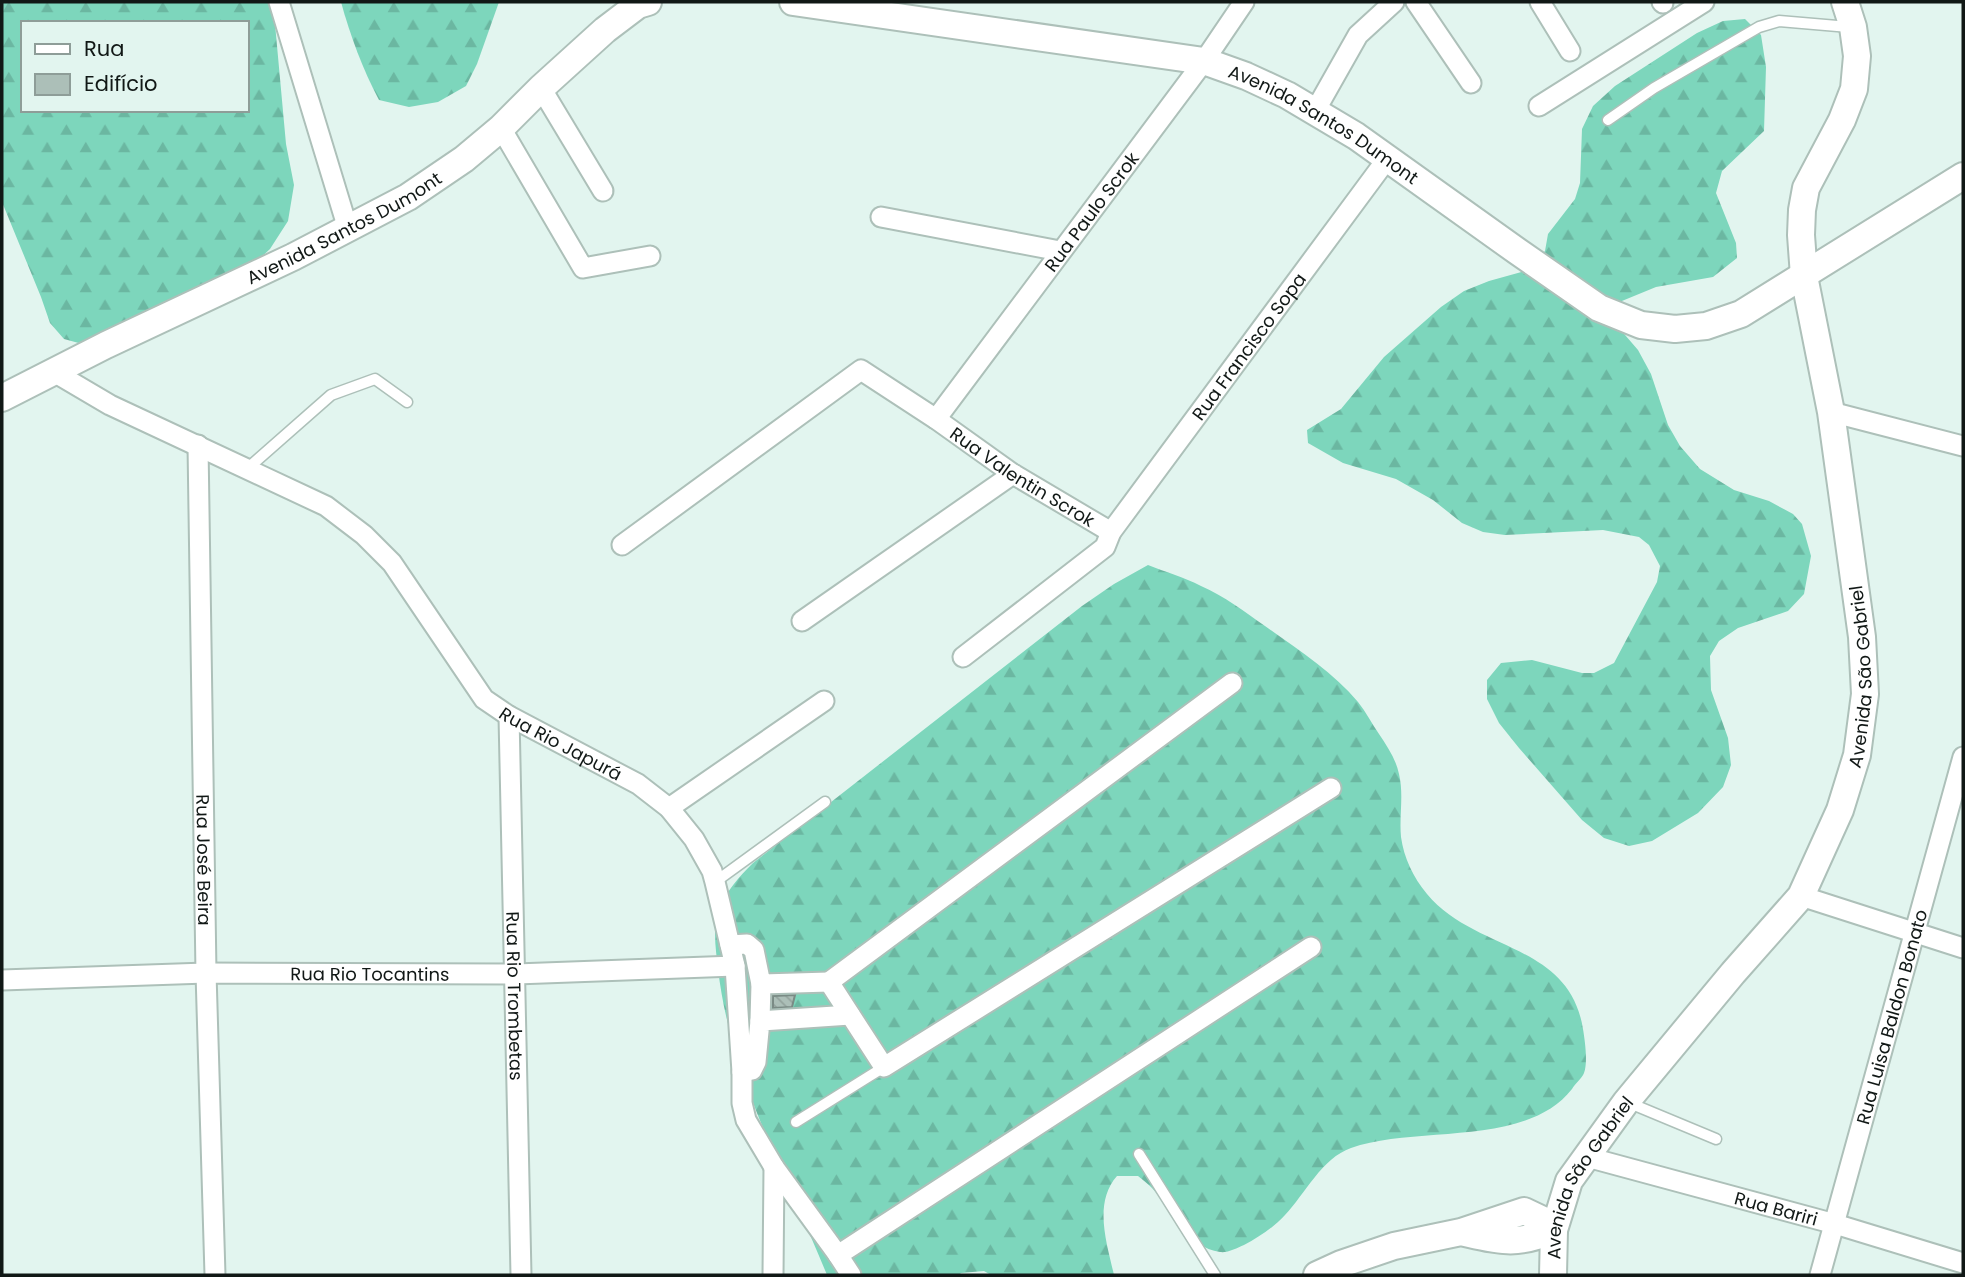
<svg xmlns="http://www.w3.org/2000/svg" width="1965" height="1277" viewBox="0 0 1965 1277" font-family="Poppins,sans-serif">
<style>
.forest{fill:url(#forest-firs);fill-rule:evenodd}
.building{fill:url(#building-back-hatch);stroke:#7a8b85;stroke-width:2}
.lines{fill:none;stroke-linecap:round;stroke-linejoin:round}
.lane-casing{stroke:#adc0b9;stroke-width:13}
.street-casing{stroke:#adc0b9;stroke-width:23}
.secondary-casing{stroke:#adc0b9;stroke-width:30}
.lane{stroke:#fff;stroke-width:10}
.street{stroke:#fff;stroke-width:19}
.secondary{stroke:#fff;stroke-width:26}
.labels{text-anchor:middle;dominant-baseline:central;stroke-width:6;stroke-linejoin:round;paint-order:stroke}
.street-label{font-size:18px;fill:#111816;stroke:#e2f5ef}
</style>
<defs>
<pattern id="forest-firs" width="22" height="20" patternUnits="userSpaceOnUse" patternTransform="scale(1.75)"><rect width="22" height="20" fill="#7dd6bc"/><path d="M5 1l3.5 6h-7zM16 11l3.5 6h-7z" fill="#6bb7a1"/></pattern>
<pattern id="building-back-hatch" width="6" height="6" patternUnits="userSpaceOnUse" patternTransform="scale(1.75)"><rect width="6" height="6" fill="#acbfb8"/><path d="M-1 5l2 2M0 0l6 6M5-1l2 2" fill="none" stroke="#93a39d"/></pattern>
</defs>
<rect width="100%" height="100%" fill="#e2f5ef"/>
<!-- forest -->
<g class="forest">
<path d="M2,2h271l13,142 8,41 -6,36 -18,28 -45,42 -139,54 -22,-6 -14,-16 -9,-26 -39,-95zM23,23h224v87h-224z"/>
<path d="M341,2h158l-22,62 -11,22 -28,16 -29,5 -30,-7c-16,-30 -29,-65 -38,-98z"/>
<path d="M1745,19l16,16 5,32 -2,64 -42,40 -6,22 20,50 1,15 -24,19 -57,10 -39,16 -4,18 25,29 13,24 17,51 12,21 20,23 34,21 35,11 24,13 9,10 9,32 -7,38 -16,17 -50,17 -19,13 -9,15 1,34 17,48 3,27 -8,22 -25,26 -46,28 -23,5 -25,-8 -22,-18 -63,-72 -20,-25 -12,-24v-19l14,-17 31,-3 50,13h12l20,-10 43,-81 3,-16 -11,-21 -10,-8 -36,-7 -98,5 -22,-3 -21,-9 -29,-23 -37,-21 -53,-16 -35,-20 -1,-13 34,-21 43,-52 57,-50 23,-16 25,-10 36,-10 20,-20 3,-17 27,-35 5,-16 2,-54 11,-23 22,-20 82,-53 26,-12z"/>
<path d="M1148,565c17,7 36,12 53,21 23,10 44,26 64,40 32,23 68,46 93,76 8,10 14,22 21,32 8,12 17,25 20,40 5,21 0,42 2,63 3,21 12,40 26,57 48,58 142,48 156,135 2,12 5,33 1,44 -2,5 -9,11 -12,16 -46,59 -157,36 -221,59 -29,10 -46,46 -66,67 -12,13 -26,22 -41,30 -7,3 -16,8 -24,7 -32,-4 -48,-43 -68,-64 -4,-4 -9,-8 -14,-12h-21c-24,27 -10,68 -3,99h-123l-7,-4 -23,2 -2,2h-132c-41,-102 -96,-195 -109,-306 -2,-19 -6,-41 1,-59 7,-19 20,-33 34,-47l329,-257 32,-22z"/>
</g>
<!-- building -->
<path class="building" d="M795,995l-3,12 -19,1v-12z"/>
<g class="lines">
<!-- lane casing -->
<g class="lane-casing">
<g id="lane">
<path d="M1608,120l46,-32 105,-61 20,-6 70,6"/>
<path d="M248,468l83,-73 44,-16 32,23"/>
<path d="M715,882l110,-80"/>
<path d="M1627,1102l89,37"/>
<path d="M796,1122l88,-55"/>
<path d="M1139,1154l76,121"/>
</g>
</g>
<!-- street casing -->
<g class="street-casing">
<g id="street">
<path d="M279,2l69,227"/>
<path d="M1416,2l55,81"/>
<path d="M1540,2l30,49"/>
<path d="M1662,2l1,1"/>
<path d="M541,88l62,103"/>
<path d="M1539,106l165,-104"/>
<path d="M1315,111l43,-76 36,-33"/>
<path d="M501,128l82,140 67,-12"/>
<path d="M881,217l179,34"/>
<path id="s1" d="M54,372l56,33 216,101 38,29 28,28 92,136 25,17 129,68 31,24 25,31 18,32 3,11 20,84 7,106v31l4,17 28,47 64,88 13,20"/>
<path d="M1831,412l132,34"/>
<path id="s2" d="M936,419l268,-358 40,-59"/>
<path id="s3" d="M198,445l8,528 9,302"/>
<path id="s4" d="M622,545l239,-175 75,49 77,55 98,58"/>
<path d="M802,621l211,-147"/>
<path id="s5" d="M963,657l142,-110 6,-15 276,-373"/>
<path d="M1232,683l-403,299 55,85 447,-279"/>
<path id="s6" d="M509,716l12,559"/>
<path d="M669,808l155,-107"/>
<path d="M1801,896l162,52"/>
<path d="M730,945l17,-1 7,6 7,34 68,-2"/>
<path id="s7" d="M2,980l204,-7 310,1 219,-8"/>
<path d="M760,1021l1,-37"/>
<path d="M742,1072l10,-2 4,-8 4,-41 90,-6"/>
<path id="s8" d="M1587,1157l248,67 128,39"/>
<path d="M838,1255l473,-308"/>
<path d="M773,1275l1,-108"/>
<path id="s9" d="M1820,1275l143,-518"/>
</g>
</g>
<!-- secondary casing -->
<g class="secondary-casing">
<g id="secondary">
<path id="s10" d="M793,2l411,59 42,15 41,19 69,41 161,115 82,57 42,17 34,4 31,-3 35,-12 222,-138"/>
<path id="s11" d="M2,398l104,-53 187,-88 115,-60 56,-38 37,-31 40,-40 64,-58 33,-25 10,-3"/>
<path d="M1317,1275l24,-11 53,-18 67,-14 63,-21 21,10 9,9c-39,16 -53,11 -93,2"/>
<path id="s12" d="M1553,1275l1,-45 15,-49 57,-79 107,-129 68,-77 39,-86 17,-55 8,-61 -3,-57 -31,-225 -27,-136 -3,-41 1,-25 4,-22 36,-68 12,-31 3,-33 -4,-29 -8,-25"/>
</g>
</g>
<!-- lane -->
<use href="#lane" class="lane"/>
<!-- street -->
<use href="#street" class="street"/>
<!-- secondary -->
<use href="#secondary" class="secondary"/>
</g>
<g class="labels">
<!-- street labels -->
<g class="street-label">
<text stroke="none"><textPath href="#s10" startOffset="551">Avenida Santos Dumont</textPath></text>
<text stroke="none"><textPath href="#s2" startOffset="259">Rua Paulo Scrok</textPath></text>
<text stroke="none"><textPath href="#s11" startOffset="382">Avenida Santos Dumont</textPath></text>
<text stroke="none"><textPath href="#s5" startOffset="427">Rua Francisco Sopa</textPath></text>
<text stroke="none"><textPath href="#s4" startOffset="490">Rua Valentin Scrok</textPath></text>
<text stroke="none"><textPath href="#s12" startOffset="695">Avenida São Gabriel</textPath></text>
<text stroke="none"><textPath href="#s1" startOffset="644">Rua Rio Japurá</textPath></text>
<text stroke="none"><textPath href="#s3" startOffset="415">Rua José Beira</textPath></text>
<text stroke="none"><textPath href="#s7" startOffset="368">Rua Rio Tocantins</textPath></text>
<text stroke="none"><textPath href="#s6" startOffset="280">Rua Rio Trombetas</textPath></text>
<text stroke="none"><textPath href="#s9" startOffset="268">Rua Luisa Baldon Bonato</textPath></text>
<text stroke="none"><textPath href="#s12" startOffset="107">Avenida São Gabriel</textPath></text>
<text stroke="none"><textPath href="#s8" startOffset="196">Rua Bariri</textPath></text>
</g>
</g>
<!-- border -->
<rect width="1965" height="1277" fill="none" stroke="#111816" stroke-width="7"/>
<!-- legend -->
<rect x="21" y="21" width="228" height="91" fill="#e2f5ef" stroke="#8e9d98" stroke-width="2"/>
<rect x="35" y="44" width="35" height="10" fill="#ffffff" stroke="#8e9d98" stroke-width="2"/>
<text x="84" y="56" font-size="21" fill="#111816">Rua</text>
<rect x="35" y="74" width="35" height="21" fill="#acbfb8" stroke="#8e9d98" stroke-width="2"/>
<text x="84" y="91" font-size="21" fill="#111816">Edifício</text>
</svg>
